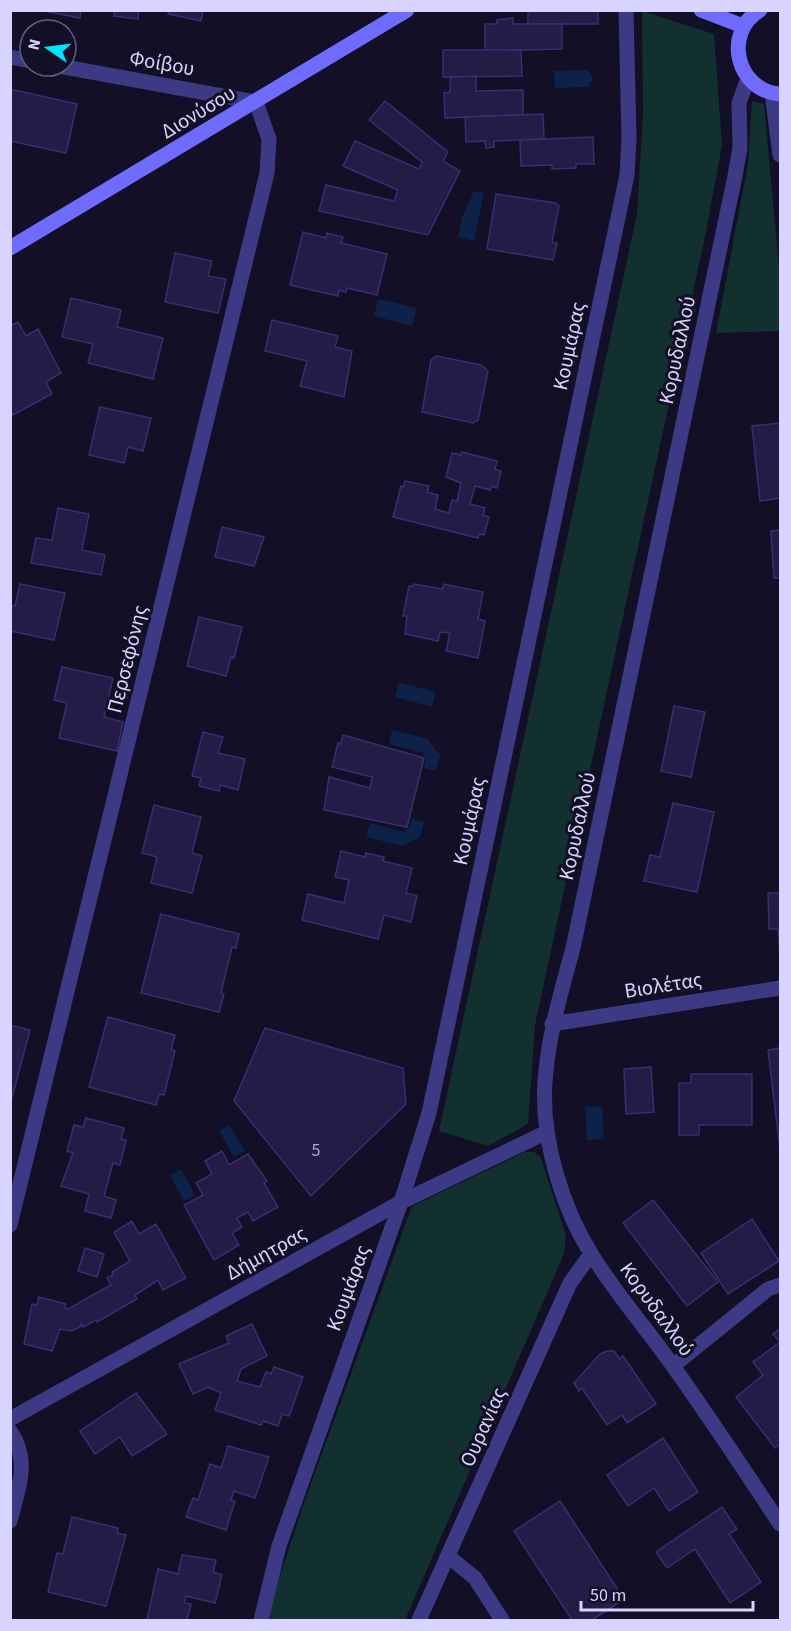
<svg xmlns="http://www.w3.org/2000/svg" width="791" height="1631" viewBox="0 0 791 1631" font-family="'Source Sans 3',sans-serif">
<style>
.green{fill:#12302f}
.water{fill:#0c2248}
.building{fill:#241b47;stroke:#3b2d73;stroke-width:1.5}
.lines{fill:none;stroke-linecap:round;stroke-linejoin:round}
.street{stroke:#3d3a85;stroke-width:15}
.secondary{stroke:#6f6bff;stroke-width:15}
.labels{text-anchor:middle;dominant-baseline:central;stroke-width:6;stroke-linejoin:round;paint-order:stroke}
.number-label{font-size:18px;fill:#aca6d1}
.street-label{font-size:21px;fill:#d9d4ff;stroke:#130f26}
</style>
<rect width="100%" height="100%" fill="#130f26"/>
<!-- green -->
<g class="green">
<path d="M642,11l72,23 8,111 -16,87 -171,793 -7,99 -40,22 -49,-15 198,-917 6,-102z"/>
<path d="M752,101l12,3 16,173v54l-64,2 32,-169z"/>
<path d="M525,1152h9l7,6 25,78 -2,18 -159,366h-136l5,-26 30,-91 108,-297z"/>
</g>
<!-- water -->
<g class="water">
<path d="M588,70l5,8 -5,9 -33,1 -1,-17z"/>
<path d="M474,191l10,2 -10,48 -16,-4 4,-19z"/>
<path d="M378,299l39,9 -5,18 -38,-10z"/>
<path d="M399,682l37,10 -4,15 -37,-10z"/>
<path d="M392,730l36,9 12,17 -4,15 -12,-3 2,-8 -3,-7 -34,-9z"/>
<path d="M412,819l12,3 -4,15 -18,9 -36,-9 4,-14 34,9 6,-5z"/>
<path d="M602,1106l2,33 -17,1 -2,-33z"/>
<path d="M230,1125l15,26 -11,6 -15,-26z"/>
<path d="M181,1169l14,26 -11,6 -14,-26z"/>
</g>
<!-- building -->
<g class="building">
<path d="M39,10h42l-1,8z"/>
<path d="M115,10h24l-1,9 -24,-3z"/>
<path d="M169,10h34l-2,11 -33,-7z"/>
<rect x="528" y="10" width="70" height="14"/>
<path d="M513,18v6h49v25l-77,2v-27h12v-4z"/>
<path d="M443,50h78l1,26 -79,1z"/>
<path d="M476,76v15l47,-1v25l-78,3 -1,-25 6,-1v-15z"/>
<path d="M10,89l67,15 -11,49 -56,-12z"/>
<path d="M385,101l63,51 -5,9 17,10 -32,64 -109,-24 7,-26 68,16 4,-11 -55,-24 12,-25 64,28 3,-7 -53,-42z"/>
<path d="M543,114l1,25 -50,2v6l-8,1 -1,-7 -19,1 -1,-25z"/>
<path d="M593,137l1,27h-18v4l-24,1v-4l-31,1 -1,-26z"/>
<path d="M496,194l59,9 4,3 -7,36 5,1 -4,17 -66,-11z"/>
<path d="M303,232l23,6 1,-5 16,4 -2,6 46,11 -10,41 -30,-7 -1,4 -7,-2 -1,6 -48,-11z"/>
<path d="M175,253l37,8 -4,15 18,3 -8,34 -53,-11z"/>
<path d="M71,298l50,12 -4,17 46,11 -10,41 -65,-16 5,-19 -31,-7z"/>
<path d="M272,320l66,16 -3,11 17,4 -8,46 -44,-11 7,-25 -42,-10z"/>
<path d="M18,322l8,14 12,-7 23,44 -15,9 6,12 -39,21 -3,-6v-83z"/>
<path d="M436,356l45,9 7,6 -10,49 -5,3 -51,-11 9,-52z"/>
<path d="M100,407l51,11 -8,33 -15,-4 -4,16 -35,-8z"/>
<path d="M780,423v75l-20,3 -8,-75z"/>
<path d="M462,452l35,9 -2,8 6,2 -4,17 -6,-2 -1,4 -15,-4 -5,18 15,4 -2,7 6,2 -5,18 -5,-1 -1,4 -85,-21 8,-31 2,1 2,-6 24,5 -2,6 11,3 -3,14 14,4 3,-13 5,1 4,-18 -15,-6 6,-24 9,2z"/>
<path d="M58,508l31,6 -7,36 23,5 -4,20 -70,-12 5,-25 16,2z"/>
<path d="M222,527l42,10 -10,29 -39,-9z"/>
<path d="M780,530v48h-6l-3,-47z"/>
<path d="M20,584l45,9 -11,47 -44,-9v-26l5,1z"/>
<path d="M414,584l28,5 2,-5 39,8 -5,27 7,2 -7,37 -32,-7 4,-18 -10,-1 -2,9 -33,-7 2,-18h-4l6,-30h4z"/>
<path d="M199,617l43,10 -8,31 -3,-1 -5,19 -39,-10z"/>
<path d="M62,667l51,11 -9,39 19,5 -6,29 -58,-13 8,-35 -13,-3z"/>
<path d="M674,706l31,6 -14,65 -30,-6z"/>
<path d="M203,732l20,5 -5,16 27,6 -7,31 -18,-5 -1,6 -20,-5 2,-8 -9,-2z"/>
<path d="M343,735l81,23 -17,69 -83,-17 5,-33 41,11 2,-11 -40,-10 6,-24 3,1z"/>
<path d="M673,803l41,9 -17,80 -53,-11 6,-26 10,2z"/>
<path d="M154,805l47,12 -9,36 10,3 -10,37 -41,-10 6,-26 -15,-4z"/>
<path d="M341,851l24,6 1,-4 18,4 -1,4 29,7 -6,25 11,3 -6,26 -27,-7 -6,24 -76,-19 6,-26 36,9 5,-23 -14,-3z"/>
<path d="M768,893h12v63l-2,-27h-9z"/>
<path d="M161,914l78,20 -3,14 -4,-1 -11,46 3,1 -5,18 -78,-19z"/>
<path d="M108,1017l67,18 -4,15 4,1 -11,44 -5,-1 -3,11 -67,-18z"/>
<path d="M10,1025l20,5 -20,75z"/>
<path d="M265,1028l138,40 3,36 -95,92 -77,-95z"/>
<path d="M780,1048v101l-12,-99z"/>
<path d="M651,1067l3,45 -28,2 -2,-45z"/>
<path d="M691,1074h61v51h-53v10h-20v-52h12z"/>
<path d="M86,1118l38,10 -3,11 5,1 -6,25 -7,-2 -9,33 12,4 -5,18 -26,-7 4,-17 -28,-8 12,-33 -6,-2 7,-26 9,2z"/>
<path d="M222,1151l7,14 19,-11 19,27 -3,2 14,24 -25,14 -5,-9 -11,6 5,9 -10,6 7,12 -25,15 -30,-55 19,-10 -7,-12 16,-9 -7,-13z"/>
<path d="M653,1200l65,82 -31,24 -64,-83z"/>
<path d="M752,1219l27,42 -51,33 -27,-41z"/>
<path d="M132,1221l7,13 17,-10 30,54 -23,12 -5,-10 -23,15 2,4 -40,23 -1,-2 -13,7 -2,-3 -1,3 -8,4 -12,-2 -8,22 -28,-7 8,-40 5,1 2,-8 27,7 -1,4 3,1 43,-24 -4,-7 6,-3 -1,-3 18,-11 -16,-29z"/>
<path d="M85,1248l19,6 -7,23 -19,-6z"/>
<path d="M252,1324l15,32 -26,13 -4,12 23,6 6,-15 5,2 3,-7 29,10 -14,39 -7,-2 -4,12 -15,-5 -2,4 -46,-15 6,-17 -13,-6 -15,7 -14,-30 50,-21 -3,-7z"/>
<path d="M780,1329v115l-5,4 -39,-51 27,-22 -10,-13 27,-20 -7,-8z"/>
<path d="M607,1351h7l6,8 3,-3 33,48 -29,19 -5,-8 -15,10 -25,-37 -3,3 -5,-8 26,-29z"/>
<path d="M136,1393l31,41 -35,22 -12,-19 -25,17 -15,-23z"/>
<path d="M663,1438l35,54 -29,19 -15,-23 -26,18 -21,-31z"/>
<path d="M228,1446l41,11 -14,41 -21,-7 -3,9 4,1 -9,29 -40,-13 7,-19 5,2 12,-36 11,4z"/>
<path d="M560,1501l64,98 -32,21h-20l-58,-89z"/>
<path d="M722,1507l15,22 -8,5 32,48 -31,21 -35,-54 -28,19 -11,-16z"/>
<path d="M72,1517l46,11 -1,5 9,2 -20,71 -58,-14 9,-39 6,1z"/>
<path d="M182,1555l34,5 -3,12 9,3 -7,28 -29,-7 -2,7 7,1 -4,16h-40l11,-51 20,5z"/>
</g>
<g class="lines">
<!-- street -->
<g class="street">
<path d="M10,57l20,4"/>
<path d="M748,78l-9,25 1,45 -5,28 -162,772c-12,44 -25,88 -28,134 -4,56 17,126 47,173 24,39 55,74 81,111 37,52 72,105 107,158"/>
<path d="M772,93l8,62"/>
<path d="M552,1024l228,-36"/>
<path d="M10,1225l257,-1052 2,-34 -13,-37 -197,-36"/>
<path d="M673,1366l95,-77 12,-4"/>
<path d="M10,1419l391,-217 146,-70"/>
<path d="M10,1431c21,29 8,58 0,90"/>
<path d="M448,1556l27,22 27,42"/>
<path d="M261,1620l18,-74 122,-344 28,-89 198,-938 2,-36 -3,-129"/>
<path d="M419,1620l151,-337 21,-29"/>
</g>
<!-- secondary -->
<g class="secondary">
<path d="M701,10l42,16"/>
<path d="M760,10c-38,23 -23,81 20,84"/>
<path d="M10,248l397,-238"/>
</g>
</g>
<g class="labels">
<!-- number labels -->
<g class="number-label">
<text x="316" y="1150">5</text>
</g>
<!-- street labels -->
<g class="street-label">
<text transform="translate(162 63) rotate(10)">Φοίβου</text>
<text transform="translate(198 112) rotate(-31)">Διονύσου</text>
<text transform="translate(569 346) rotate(-78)">Κουμάρας</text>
<text transform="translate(677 350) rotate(-78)">Κορυδαλλού</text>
<text transform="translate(127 659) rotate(-76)">Περσεφόνης</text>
<text transform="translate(469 821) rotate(-78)">Κουμάρας</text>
<text transform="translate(577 826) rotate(-78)">Κορυδαλλού</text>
<text transform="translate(663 985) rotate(-9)">Βιολέτας</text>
<text transform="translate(266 1253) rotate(-29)">Δήμητρας</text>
<text transform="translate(348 1288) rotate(-70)">Κουμάρας</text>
<text transform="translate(657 1309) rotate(54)">Κορυδαλλού</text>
<text transform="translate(483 1427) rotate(-66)">Ουρανίας</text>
</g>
</g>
<!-- border -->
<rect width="791" height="1631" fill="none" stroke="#d9d4ff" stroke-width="24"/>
<!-- north arrow -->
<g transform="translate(48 48) rotate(284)"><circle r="28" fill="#130f26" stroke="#625e7d" stroke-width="1.5"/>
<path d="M0-4.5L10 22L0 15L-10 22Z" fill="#00e5ff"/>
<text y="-9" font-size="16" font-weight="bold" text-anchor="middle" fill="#d9d4ff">N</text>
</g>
<!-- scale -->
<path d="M581 1601v9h172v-9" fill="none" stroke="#d9d4ff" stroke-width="3"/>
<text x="590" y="1601" font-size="18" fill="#d9d4ff" stroke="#130f26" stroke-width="4.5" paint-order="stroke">50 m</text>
</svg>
